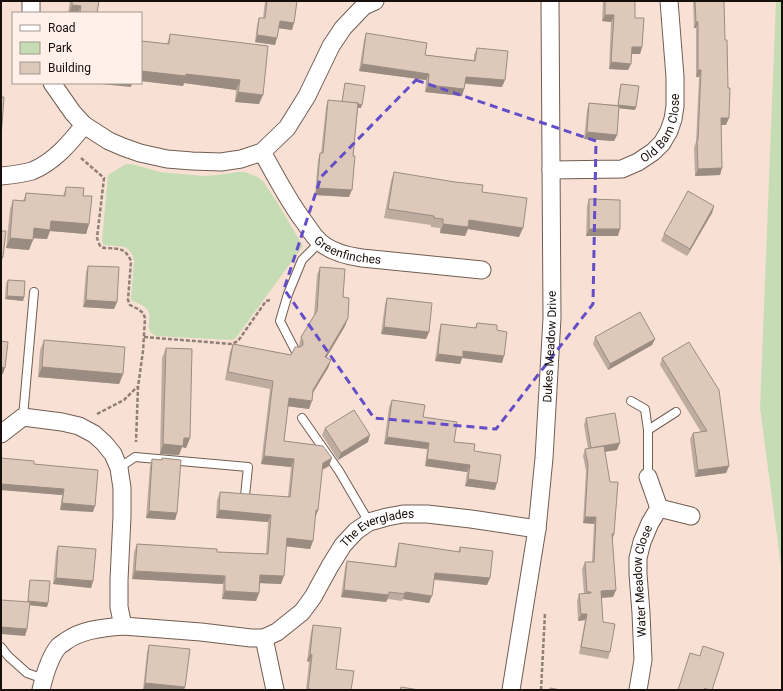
<svg xmlns="http://www.w3.org/2000/svg" width="783" height="691" viewBox="0 0 783 691" font-family="Roboto,sans-serif">
<style>
.green{fill:#c6dcb5}
.lines{fill:none;stroke-linecap:round;stroke-linejoin:round}
.lane-casing{stroke:#715d52;stroke-width:10}
.street-casing{stroke:#715d52;stroke-width:19}
.path{stroke:#8f7f76;stroke-width:2.5;stroke-dasharray:4 2;stroke-linecap:butt}
.lane{stroke:#fff;stroke-width:8}
.street{stroke:#fff;stroke-width:17}
.wall{fill:#beaca0}
.shaded-wall{fill:#9b8c82}
.building{fill:#ddc8ba;stroke:#9b8c82}
.marked{fill:none;stroke:#644ec7;stroke-width:3;stroke-dasharray:8 5;stroke-linejoin:round}
.labels{text-anchor:middle;dominant-baseline:central;stroke-width:3;stroke-linejoin:round;paint-order:stroke}
.street-label{font-size:12px;fill:#170f0b;stroke:#fff1e9}
</style>
<rect width="100%" height="100%" fill="#f8e1d4"/>
<!-- green -->
<g class="green">
<path d="M776,1h6v573l-22,-166z"/>
<path d="M126,164h6l28,8 44,4 13,-1 21,-3h7l13,5 5,4 14,21 26,44 -68,93 -3,1 -76,-4c-14,-6 -2,-17 -9,-27 -4,-4 -10,-6 -15,-8l-1,-3 3,-37c-1,-6 -3,-10 -9,-14l-21,-2 -2,-4 6,-66z"/>
</g>
<g class="lines">
<!-- lane casing -->
<g class="lane-casing">
<g id="lane">
<path d="M295,350l-15,-29 8,-27 14,-34 18,-18"/>
<path d="M631,401l14,8 3,21"/>
<path d="M23,417l11,-125"/>
<path d="M302,418l37,53 30,51"/>
<path d="M119,468l16,-11 113,10 -3,29"/>
<path d="M648,477v-47l28,-18"/>
<path d="M1,647l7,9 19,17 17,6"/>
</g>
</g>
<!-- street casing -->
<g class="street-casing">
<g id="street">
<path d="M31,13v-12"/>
<path d="M52,83l21,30 11,12 25,16 14,6 17,6 27,6 25,2 29,1 20,-3 21,-7 25,-24 20,-32 24,-50 12,-18 21,-22 11,-5"/>
<path id="s1" d="M262,152c14,24 26,49 43,71 4,6 9,14 15,19 11,10 28,14 42,16l120,12"/>
<path id="s2" d="M551,170l71,-1 16,-7 15,-10 9,-9 7,-12 4,-12 2,-13v-29l-6,-76"/>
<path d="M1,176c11,-1 21,-2 31,-5 22,-9 38,-28 52,-46"/>
<path id="s3" d="M1,434l22,-17 39,5 17,4 15,8 10,9 9,11 6,14 3,20v28l-3,64v27l4,19 78,6 50,6h13l13,-6 25,-20 11,-15 17,-31 13,-21 13,-14 13,-9 18,-5 16,-3h24l44,5 66,10"/>
<path d="M659,508l32,8"/>
<path d="M264,638l11,52"/>
<path d="M41,690c3,-13 9,-34 18,-44 2,-2 5,-3 7,-5 17,-12 38,-13 57,-15"/>
<path id="s4" d="M511,690l26,-161 7,-71 4,-69 4,-71 -2,-317"/>
<path id="s5" d="M638,690l5,-30 -2,-47 -3,-39v-16l4,-16 8,-19 9,-15 -11,-31"/>
</g>
</g>
<!-- path -->
<g class="path">
<path d="M81,158l23,20 -7,60c1,2 2,7 4,9 2,1 4,1 6,1 13,1 18,0 24,13l-3,39 2,5 8,4 5,4 2,5 -2,33 -5,36 -2,55"/>
<path d="M144,337l88,7 6,-3 28,-40 4,-1"/>
<path d="M97,414l27,-14 13,-13"/>
<path d="M541,690l4,-77"/>
</g>
<!-- lane -->
<use href="#lane" class="lane"/>
<!-- street -->
<use href="#street" class="street"/>
</g>
<!-- wall -->
<g class="wall">
<path d="M70,1h29l-2,12h-29z"/>
<path d="M265,1h32l-5,29 -13,-2 -4,17 -20,-3 2,-17 2,-7h4z"/>
<path d="M603,1h32v17l7,29 -2,7h-9l-3,16 -19,-1 2,-47 -9,-1z"/>
<path d="M693,1h31l2,124h-5l1,43 -2,7 -25,1 -1,-29 2,-5 3,-65h-3v-49h-2z"/>
<path d="M366,33l59,22 49,5v-5l3,-7 25,39 -37,-3 -1,5 -2,7 -37,-4 1,-12 -67,-9 5,-31z"/>
<path d="M170,34l98,12 -9,58 -24,-2 1,-12 -52,-7 -1,3 -42,-5v-37l1,-3 25,3z"/>
<path d="M345,83l16,25h-3l-9,89 -34,-2 3,-35 2,-7h1l5,-46 2,-7 14,2 2,-15z"/>
<path d="M621,84l15,23 -1,3 -16,-2 -2,27 -3,6 -30,-2 3,-29 2,-7 29,2 2,-18z"/>
<path d="M394,172l88,20 37,45 -51,-8 -3,7 -25,-3v-5l-9,-1v-2l-47,-7 7,-37z"/>
<path d="M66,187l17,9 6,28 -3,10 -36,-3 -3,8 -14,-1 -4,12 -23,-2 4,-39 3,-9 10,1 3,-8 37,3z"/>
<path d="M589,199l29,37h-32l1,-30z"/>
<path d="M714,206l-2,7 -25,43 -26,-15 3,-7z"/>
<path d="M88,266l29,36 -3,7 -31,-2 3,-35z"/>
<path d="M320,267l23,30 5,21 -3,8 -19,32 5,2 -3,8 -15,25 -4,16 -21,-3 -4,35 45,25 -7,4 -4,40 -3,8 -2,23 -3,8 -24,-3 -5,38 -21,-1 -1,10 -3,8 -34,-2 1,-15 -91,-5 2,-27 3,-8 80,8 49,2 2,-32 -52,-4 1,-18 3,-8 68,5 3,-30 -30,-3 9,-75 -45,-9 5,-28 3,-8 58,11 8,-8v-2l2,-8 13,-22 3,-40z"/>
<path d="M8,280l16,17 -1,4 -18,-2 1,-16z"/>
<path d="M387,298l42,34 -3,7 -45,-5 4,-30z"/>
<path d="M477,323l25,40 -40,-5 -2,6 -25,-3 4,-30 2,-7 34,4z"/>
<path d="M595,337l60,2 -3,6 -44,25 -15,-26z"/>
<path d="M44,340l79,34 -4,10 -81,-7 2,-27z"/>
<path d="M166,348l24,90 -4,10 -4,-1 -3,8 -19,-1 2,-96z"/>
<path d="M662,358l67,108 -3,7 -31,4 -5,-38 3,-6 8,-1 -41,-67z"/>
<path d="M392,400l31,17 31,25 20,9 21,39 -30,-4 2,-14 -42,-6 2,-17 -43,-5 5,-37z"/>
<path d="M586,418l31,32 -12,2 11,138 -3,7 -12,1 2,24 7,30 -2,7 -29,-5 6,-34 -7,1 -1,-20 2,-7h5l-2,-25 3,-7h7l2,-38 -11,-1 3,-52 -3,-15 2,-7h3l-4,-24z"/>
<path d="M325,428l43,14 -30,18 -16,-25z"/>
<path d="M1,458l33,6 59,48 -33,-2 2,-15 -61,-5z"/>
<path d="M162,458l15,55 -2,7 -29,-2 4,-52 2,-7 9,1z"/>
<path d="M399,543l59,9 2,-5 30,31 -3,7 -53,-5 -5,23 -26,-4 -1,2 -14,-2 -2,3 -45,-5 4,-29 2,-7 47,6 3,-17z"/>
<path d="M58,546l35,35 -2,7 -38,-4 3,-32z"/>
<path d="M30,580l18,23 -1,4 -18,-2 -2,24 -2,7 4,-53z"/>
<path d="M313,625l23,44 15,21h-45l3,-28 -2,-1 4,-29z"/>
<path d="M149,645l35,45h-41l4,-38z"/>
</g>
<!-- shaded-wall -->
<g class="shaded-wall">
<path d="M72,5l9,1 -3,7h-9z"/>
<path d="M605,15h9l-3,7 -9,-1z"/>
<path d="M280,21l14,2 -2,7 -15,-2z"/>
<path d="M696,22h2l-2,6h-2z"/>
<path d="M257,35l20,3 -2,7 -20,-3z"/>
<path d="M632,47h10l-2,7h-11z"/>
<path d="M611,62l20,2 -3,6 -19,-1z"/>
<path d="M362,64l67,10 -3,6 -67,-9z"/>
<path d="M698,70h3l-2,7h-3z"/>
<path d="M141,71l45,3 54,6 -4,10 -52,-7 -1,3 -42,-5z"/>
<path d="M466,77l39,3 -3,7 -39,-4z"/>
<path d="M91,83h41l-1,4z"/>
<path d="M428,85l36,4 -2,7 -37,-4z"/>
<path d="M238,92l25,3 -4,9 -24,-2z"/>
<path d="M342,102l20,3 -1,3 -20,-3z"/>
<path d="M618,105l18,2 -1,3 -18,-2z"/>
<path d="M721,118h8l-3,7h-8z"/>
<path d="M587,132l30,3 -3,6 -30,-2z"/>
<path d="M722,168l-2,7 -25,1 3,-7z"/>
<path d="M317,188l35,2 -3,7 -34,-2z"/>
<path d="M714,206l-2,7 -25,43 3,-7z"/>
<path d="M469,220l54,8 -4,9 -51,-8 -3,7 -25,-3 3,-9z"/>
<path d="M51,221l38,3 -3,10 -36,-3 -3,8 -17,-1 4,-10z"/>
<path d="M589,229h31l-2,7h-32z"/>
<path d="M10,238l23,2 -4,10 -23,-2z"/>
<path d="M1,257h2l-2,6z"/>
<path d="M7,296l17,1 -1,4 -18,-2z"/>
<path d="M86,300l31,2 -3,7 -31,-2z"/>
<path d="M348,318l-3,8 -23,39 3,-8z"/>
<path d="M384,327l45,5 -3,7 -45,-5z"/>
<path d="M655,339l-3,6 -44,25 2,-6z"/>
<path d="M463,351l41,5 -2,7 -40,-5 -2,6 -25,-3 3,-7z"/>
<path d="M331,360l-3,8 -18,29 3,-7z"/>
<path d="M1,367l4,1 -2,6h-2z"/>
<path d="M42,367l81,7 -4,10 -81,-7z"/>
<path d="M289,398l23,3 -3,8 -23,-3z"/>
<path d="M370,435l-2,7 -30,18 3,-7z"/>
<path d="M387,437l42,6 -2,6 -43,-5z"/>
<path d="M184,438h6l-4,10 -4,-1 -3,8 -19,-1 3,-10z"/>
<path d="M620,443l-3,7 -29,4 3,-6z"/>
<path d="M264,456l30,3 -3,8 -30,-3z"/>
<path d="M332,458l-3,8 -9,5 3,-8z"/>
<path d="M427,459l43,6 -3,7 -42,-6z"/>
<path d="M729,466l-3,7 -31,4 3,-7z"/>
<path d="M468,479l29,4 -2,7 -30,-4z"/>
<path d="M1,484l63,5 -2,6 -61,-5z"/>
<path d="M62,503l33,3 -2,6 -33,-2z"/>
<path d="M219,510l52,5 -3,7 -52,-4z"/>
<path d="M316,510h2l-3,8z"/>
<path d="M149,511l28,2 -2,7 -29,-2z"/>
<path d="M585,517h11l-2,7 -11,-1z"/>
<path d="M612,534h2l-2,7z"/>
<path d="M287,538l26,3 -3,8 -26,-3z"/>
<path d="M135,571l90,5 -2,8 -91,-5z"/>
<path d="M435,573l55,5 -3,7 -54,-6z"/>
<path d="M260,575l24,1 -3,8 -24,-1z"/>
<path d="M56,578l37,3 -2,7 -38,-4z"/>
<path d="M344,590l45,5 -3,7 -45,-5z"/>
<path d="M616,590l-3,7 -15,1 3,-7z"/>
<path d="M225,591l34,2 -3,8 -34,-2z"/>
<path d="M405,592l27,4 -3,7 -26,-4z"/>
<path d="M28,601l20,2 -1,4 -20,-2z"/>
<path d="M581,614h6l-2,6 -7,1z"/>
<path d="M1,627l26,2 -2,7 -24,-2z"/>
<path d="M310,654l2,1 -3,7 -2,-1z"/>
<path d="M145,683l40,4 -1,3h-41z"/>
</g>
<!-- building -->
<g class="building">
<path d="M72,1h27l-2,12h-17l1,-7 -9,-1z"/>
<path d="M267,1h30l-3,22 -14,-2 -3,17 -20,-3 2,-17h6z"/>
<path d="M605,1h30v17h9l-2,29h-10l-1,17 -20,-2 3,-47h-9z"/>
<path d="M695,1h29l1,39h2l1,48h2l-1,30h-8l1,50 -24,1 -1,-29h1l3,-70h-3v-48h-2z"/>
<path d="M366,33l61,10 -2,12 50,6 2,-13 31,3 -3,29 -39,-3 -2,12 -36,-4 1,-11 -67,-10z"/>
<path d="M170,34l98,12 -5,49 -25,-3 2,-12 -54,-6v2l-45,-5v-22l1,-8 27,3z"/>
<path d="M345,83l20,3 -3,19 -4,-1v-1l-16,-1z"/>
<path d="M621,84l18,2 -3,21 -18,-2z"/>
<path d="M1,97h3l-3,41z"/>
<path d="M328,100l30,3 -5,53h2l-3,34 -35,-2 3,-35h3z"/>
<path d="M589,103l30,3 -2,29 -30,-3z"/>
<path d="M394,172l61,10 28,3 -1,7 45,6 -4,30 -54,-8 -1,7 -25,-3v-5l-9,-1v-2l-46,-7z"/>
<path d="M66,187l18,1 -1,8h9l-3,28 -38,-3 -1,9 -16,-2 -1,12 -23,-2 3,-38 12,1 1,-8 39,3z"/>
<path d="M688,191l26,15 -24,43 -26,-15z"/>
<path d="M589,199l31,1v29h-31z"/>
<path d="M1,231h5l-3,26h-2z"/>
<path d="M88,266l31,1 -2,35 -31,-2z"/>
<path d="M320,267l25,2 -2,28 6,1 -1,20 -23,39 6,3 -18,30 -1,11 -23,-3 -5,43 39,5 9,12 -9,5 -5,47h-2l-3,31 -26,-3 -3,38 -24,-1 -1,18 -34,-2v-15l-90,-5 2,-27 80,5v3l51,2 3,-39 -52,-5 1,-18 70,5 4,-38 -30,-3 9,-75 -45,-9 5,-28 58,11 4,-8h5l3,-2v-3l-2,-5 16,-26z"/>
<path d="M8,280l17,1 -1,16 -17,-1z"/>
<path d="M387,298l45,5 -3,29 -45,-5z"/>
<path d="M640,312l15,27 -45,25 -15,-27z"/>
<path d="M477,323l20,2v5l10,2 -3,24 -41,-5v6l-25,-3 3,-30 35,4z"/>
<path d="M44,340l81,7 -2,27 -81,-7z"/>
<path d="M1,341l7,1 -3,26 -4,-1z"/>
<path d="M689,342l30,48 10,76 -31,4 -5,-37 14,-2 -45,-73z"/>
<path d="M166,348l26,1 -2,89h-6l-1,8 -20,-2z"/>
<path d="M392,400l33,5 -2,12 34,5 -3,20 21,2 -1,7 27,4 -4,28 -29,-4 2,-14 -43,-6 2,-16 -42,-6z"/>
<path d="M354,410l16,25 -29,18 -16,-25z"/>
<path d="M615,413l5,30 -29,5 -5,-30z"/>
<path d="M604,446l6,36h8l-4,52h-2l4,56 -15,1 2,31 12,2 -5,28 -29,-5 6,-33h-6l-2,-20 12,-1v-1h-4l-2,-30h9l2,-45h-11l3,-52 -3,-16z"/>
<path d="M1,458l33,3v3l64,6 -3,36 -33,-3 2,-14 -63,-5z"/>
<path d="M162,458l19,2 -4,53 -28,-2 3,-52 10,1z"/>
<path d="M399,543l61,9v-5l33,4 -3,27 -55,-5 -3,23 -27,-4v2l-16,-2v3l-45,-5 3,-29 49,6z"/>
<path d="M58,546l38,3 -3,32 -37,-3z"/>
<path d="M30,580l20,1 -2,22 -20,-2z"/>
<path d="M1,600l29,2 -3,27 -26,-2z"/>
<path d="M313,625l28,3 -5,41 18,2 -3,19h-34l-9,-1 4,-34 -2,-1z"/>
<path d="M149,645l41,4 -5,38 -40,-4z"/>
<path d="M703,646l21,7 -12,37h-3l-4,-2 -1,2h-26l12,-37 10,3z"/>
<path d="M401,687l18,3h-19z"/>
<path d="M550,688l11,2h-11z"/>
</g>
<!-- marked area -->
<path class="marked" d="M416,80l180,61 -3,163 -97,125 -122,-11 -90,-129 37,-112z"/>
<g class="labels">
<!-- street labels -->
<g class="street-label">
<text stroke="none"><textPath href="#s2" startOffset="132">Old Barn Close</textPath></text>
<text stroke="none"><textPath href="#s1" startOffset="137">Greenfinches</textPath></text>
<text stroke="none"><textPath href="#s4" startOffset="346">Dukes Meadow Drive</textPath></text>
<text stroke="none"><textPath href="#s3" startOffset="610">The Everglades</textPath></text>
<text stroke="none"><textPath href="#s5" startOffset="110">Water Meadow Close</textPath></text>
</g>
</g>
<!-- border -->
<rect width="783" height="691" fill="none" stroke="#170f0b" stroke-width="4"/>
<!-- legend -->
<rect x="12" y="12" width="130" height="72" fill="#fff1e9" stroke="#a29790"/>
<rect x="20" y="25" width="20" height="6" fill="#ffffff" stroke="#a29790"/>
<text x="48" y="32" font-size="12" fill="#170f0b">Road</text>
<rect x="20" y="42" width="20" height="12" fill="#c6dcb5" stroke="#a29790"/>
<text x="48" y="52" font-size="12" fill="#170f0b">Park</text>
<rect x="20" y="62" width="20" height="12" fill="#ddc8ba" stroke="#a29790"/>
<text x="48" y="72" font-size="12" fill="#170f0b">Building</text>
</svg>
